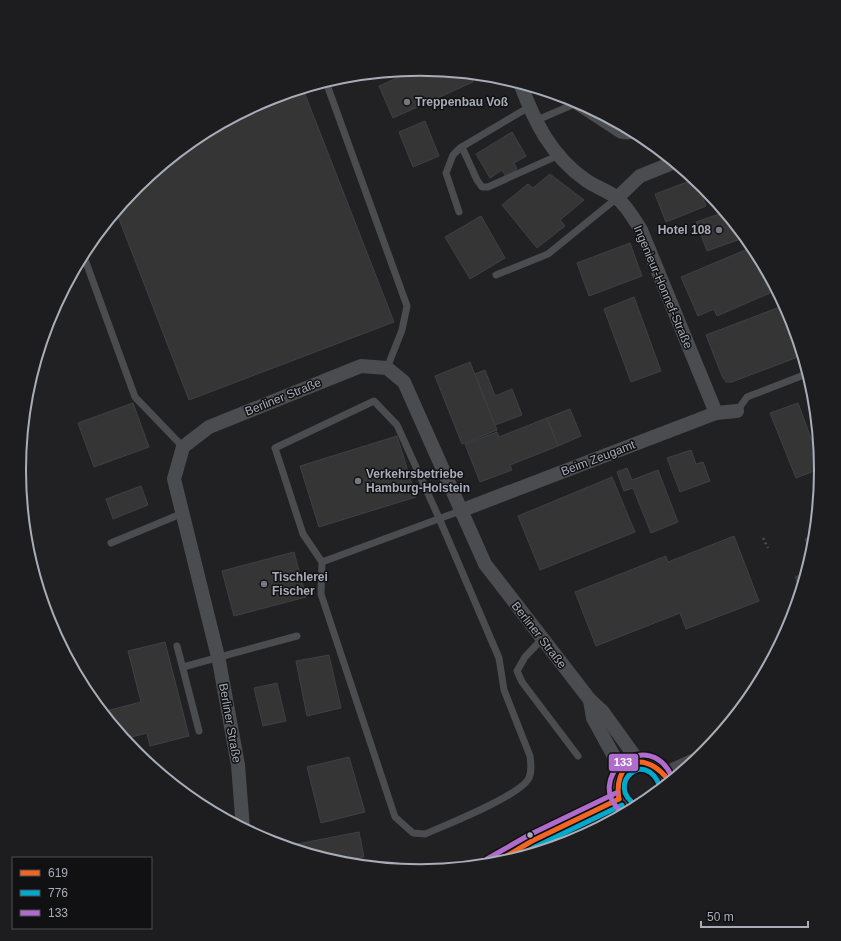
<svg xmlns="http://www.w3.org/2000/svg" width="841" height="941" viewBox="0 0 841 941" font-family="Arial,sans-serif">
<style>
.built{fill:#212123}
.building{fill:#353536;stroke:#3f4043}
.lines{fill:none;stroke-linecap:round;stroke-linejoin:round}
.path{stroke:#4d4e52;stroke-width:2.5;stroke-dasharray:2 3;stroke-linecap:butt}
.lane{stroke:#4b4c50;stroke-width:7}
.street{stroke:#4b4c50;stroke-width:14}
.secondary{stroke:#4a4a4e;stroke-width:19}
.bus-1-casing{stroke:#111113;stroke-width:8}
.bus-2-casing{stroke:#111113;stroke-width:8}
.bus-3-casing{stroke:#111113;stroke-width:8}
.bus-1{stroke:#f26522;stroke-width:5}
.bus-2{stroke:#00a9ce;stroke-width:5}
.bus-3{stroke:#b06ccc;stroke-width:5}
.poi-dot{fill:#757880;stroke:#111113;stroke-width:1.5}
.bus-dot{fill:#a8adb8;stroke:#111113;stroke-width:1.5}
.labels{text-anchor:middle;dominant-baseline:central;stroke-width:3;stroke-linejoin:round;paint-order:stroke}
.poi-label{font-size:12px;font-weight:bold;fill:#a8adb8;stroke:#111113;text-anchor:start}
.street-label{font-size:12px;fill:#a8adb8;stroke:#111113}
.rim{fill:none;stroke:#a8adb8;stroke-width:2}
.line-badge{stroke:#111113;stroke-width:1.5}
.badge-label{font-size:11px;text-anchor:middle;font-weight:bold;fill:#fff}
</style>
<rect width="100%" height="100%" fill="#171717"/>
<!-- built -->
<circle class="built" cx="421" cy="470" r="400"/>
<!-- building -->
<g class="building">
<path d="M417,69l52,5 4,8 -80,36 -14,-32z"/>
<path d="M303,89l91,233 -205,78 -73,-189 21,-25 61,-49 69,-38z"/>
<path d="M425,121l14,35 -26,11 -14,-35z"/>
<path d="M512,132l14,24 -12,7 3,6 -11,8 -4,-7 -12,8 -14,-24z"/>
<path d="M550,174l34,26 -24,20 5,6 -28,22 -35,-43 26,-21 5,4z"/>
<path d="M695,179l11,27 -40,16 -11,-28z"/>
<path d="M725,212l21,25 -39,14 -11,-29z"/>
<path d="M481,216l24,42 -35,21 -25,-42z"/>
<path d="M630,243l12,33 -53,20 -12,-33z"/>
<path d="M750,248l20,45 -53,23 -3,-7 -16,7 -17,-39z"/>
<path d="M634,297l27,74 -30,11 -27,-73z"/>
<path d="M785,305l7,12 11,38 -71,27h-6l-4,-6 -16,-41z"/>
<path d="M470,362l27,68 -35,14 -27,-68z"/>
<path d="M485,370l10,26 17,-7 10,26 -27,10 -20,-51z"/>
<path d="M133,403l16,44 -55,20 -16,-44z"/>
<path d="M798,403l24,65 -26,10 -26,-65z"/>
<path d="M570,409l11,27 -23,10 -11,-28z"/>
<path d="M547,418l11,28 -48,19 2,5 -32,12 -15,-38 32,-12 2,5z"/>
<path d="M397,436l19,61 -97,30 -19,-61z"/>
<path d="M691,450l5,14 7,-2 7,19 -30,11 -13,-34z"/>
<path d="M627,468l5,12 26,-10 20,52 -27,11 -18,-45 -9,3 -7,-19z"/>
<path d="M612,477l23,55 -95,38 -22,-54z"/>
<path d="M141,486l7,19 -35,14 -7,-20z"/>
<path d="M816,534l-2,15 -2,7 -7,-17z"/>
<path d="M734,536l25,65 -73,28 -6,-16 -84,33 -21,-54 91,-36 2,6z"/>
<path d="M294,552l12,45 -72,19 -12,-45z"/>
<path d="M807,572l-6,19 -6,-14z"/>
<path d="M165,642l24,94 -39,10 -3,-13 -23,6 -22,-27 39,-10 -13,-51z"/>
<path d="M329,655l12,53 -34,8 -11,-55z"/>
<path d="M277,683l9,38 -23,5 -9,-38z"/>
<path d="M349,757l16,55 -44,11 -14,-56z"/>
<path d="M160,766l5,12 -11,-9z"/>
<path d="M359,832l5,25 -29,5 -17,-5 -1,-4 -7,1 -17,-5 -1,-4z"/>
</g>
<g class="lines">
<!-- path -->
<path class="path" d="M763,538l5,10"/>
<!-- lane -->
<g class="lane">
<path d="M326,82l81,224 -5,24 -15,38"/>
<path d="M574,105l46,30 8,1 9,-3"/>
<path d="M535,121l44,-19"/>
<path d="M462,147l15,33 5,7h6l71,-32"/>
<path d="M459,212l-13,-39 7,-18 7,-7 69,-41"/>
<path d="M83,254l52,143 48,50"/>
<path d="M496,275l52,-21 69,-56"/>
<path d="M737,411l10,-14 62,-24"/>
<path d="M111,543l72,-30"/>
<path d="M322,562l-1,32 74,223 18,16 12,1c21,-9 95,-38 104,-56 3,-7 2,-14 1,-22l-26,-66 -5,-32 -60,-140 -42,-93 -23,-24 -99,47 28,86 19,28 138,-51"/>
<path d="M542,639l-17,18 -8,14 5,11 56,74"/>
<path d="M177,646l22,85"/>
<path d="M183,667l114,-31"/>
</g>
<!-- street -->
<g class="street">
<path d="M520,83c15,40 31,73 67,98 9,6 21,10 30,17 10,8 17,21 24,32l75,183"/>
<path d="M617,198l23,-22 35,-14"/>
<path d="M460,511l256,-98 21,-2"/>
<path d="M590,700l3,18 29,53"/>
<path d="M243,829l-5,-64 -19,-104 -45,-182 9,-32 26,-20 152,-61 26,2 17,14 81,182 105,136 13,12 36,50"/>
</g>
<!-- secondary -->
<g class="secondary">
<path d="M665,776l29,-13"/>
<path d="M632,811c-7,-4 -12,-9 -14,-16 -12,-34 43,-48 49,-10"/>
<path d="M491,865l41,-24 87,-42"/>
</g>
<!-- bus-1 casing -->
<g class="bus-1-casing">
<g id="bus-1">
<path d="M619,799c-6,-35 22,-50 46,-23"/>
<path d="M491,865l41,-24 87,-42"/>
</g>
</g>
<!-- bus-2 casing -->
<g class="bus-2-casing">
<g id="bus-2">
<path d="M636,805c-32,-20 10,-58 24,-18"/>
<path d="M514,860l21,-13 87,-42"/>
</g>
</g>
<!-- bus-3 casing -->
<g class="bus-3-casing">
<g id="bus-3">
<path d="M625,815c-48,-36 27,-93 48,-35"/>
<path d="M487,859l42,-24 87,-42"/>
</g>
</g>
<!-- bus-1 -->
<use href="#bus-1" class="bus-1"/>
<!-- bus-2 -->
<use href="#bus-2" class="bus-2"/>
<!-- bus-3 -->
<use href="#bus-3" class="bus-3"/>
</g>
<!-- markers -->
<g class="poi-dot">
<circle cx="407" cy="102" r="4"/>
<circle cx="719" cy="230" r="4"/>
<circle cx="358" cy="481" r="4"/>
<circle cx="264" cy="584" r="4"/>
</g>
<circle class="bus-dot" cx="530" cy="835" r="3.5"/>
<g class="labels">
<!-- poi labels -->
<g class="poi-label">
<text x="415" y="102">Treppenbau Voß</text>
<text x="711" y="230" text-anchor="end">Hotel 108</text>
<text x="366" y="474">Verkehrsbetriebe<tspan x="366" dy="14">Hamburg-Holstein</tspan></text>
<text x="272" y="577">Tischlerei<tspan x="272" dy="14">Fischer</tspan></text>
</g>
<!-- street labels -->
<g class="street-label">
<text transform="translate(663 287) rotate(67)">Ingenieur-Honnef-Straße</text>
<text transform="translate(283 397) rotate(-22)">Berliner Straße</text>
<text transform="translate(598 458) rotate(-21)">Beim Zeugamt</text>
<text transform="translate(539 635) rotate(52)">Berliner Straße</text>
<text transform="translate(230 723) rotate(80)">Berliner Straße</text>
</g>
</g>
<!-- crop -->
<path d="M0 0H841V941H0ZM26 470a394 394 0 1 1 788 0a394 394 0 1 1-788 0Z" fill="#1d1d20" fill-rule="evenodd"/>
<path class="rim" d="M26 470a394 394 0 1 1 788 0a394 394 0 1 1-788 0Z"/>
<rect class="line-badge" x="608" y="753" width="31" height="19" rx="4" fill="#b06ccc"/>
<g class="badge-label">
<text x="623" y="766">133</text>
</g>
<!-- legend -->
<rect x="12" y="857" width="140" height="72" fill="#111113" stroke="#4d4f55"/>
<rect x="20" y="870" width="20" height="6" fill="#f26522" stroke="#4d4f55"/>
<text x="48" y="877" font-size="12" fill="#a8adb8">619</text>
<rect x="20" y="890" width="20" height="6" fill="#00a9ce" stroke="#4d4f55"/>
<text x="48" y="897" font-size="12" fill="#a8adb8">776</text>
<rect x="20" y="910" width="20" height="6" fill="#b06ccc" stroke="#4d4f55"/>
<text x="48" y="917" font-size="12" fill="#a8adb8">133</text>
<!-- scale -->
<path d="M701 921v6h107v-6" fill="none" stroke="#a8adb8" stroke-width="2"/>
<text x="707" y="921" font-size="12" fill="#a8adb8" stroke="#111113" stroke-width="3" paint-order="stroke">50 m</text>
</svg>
